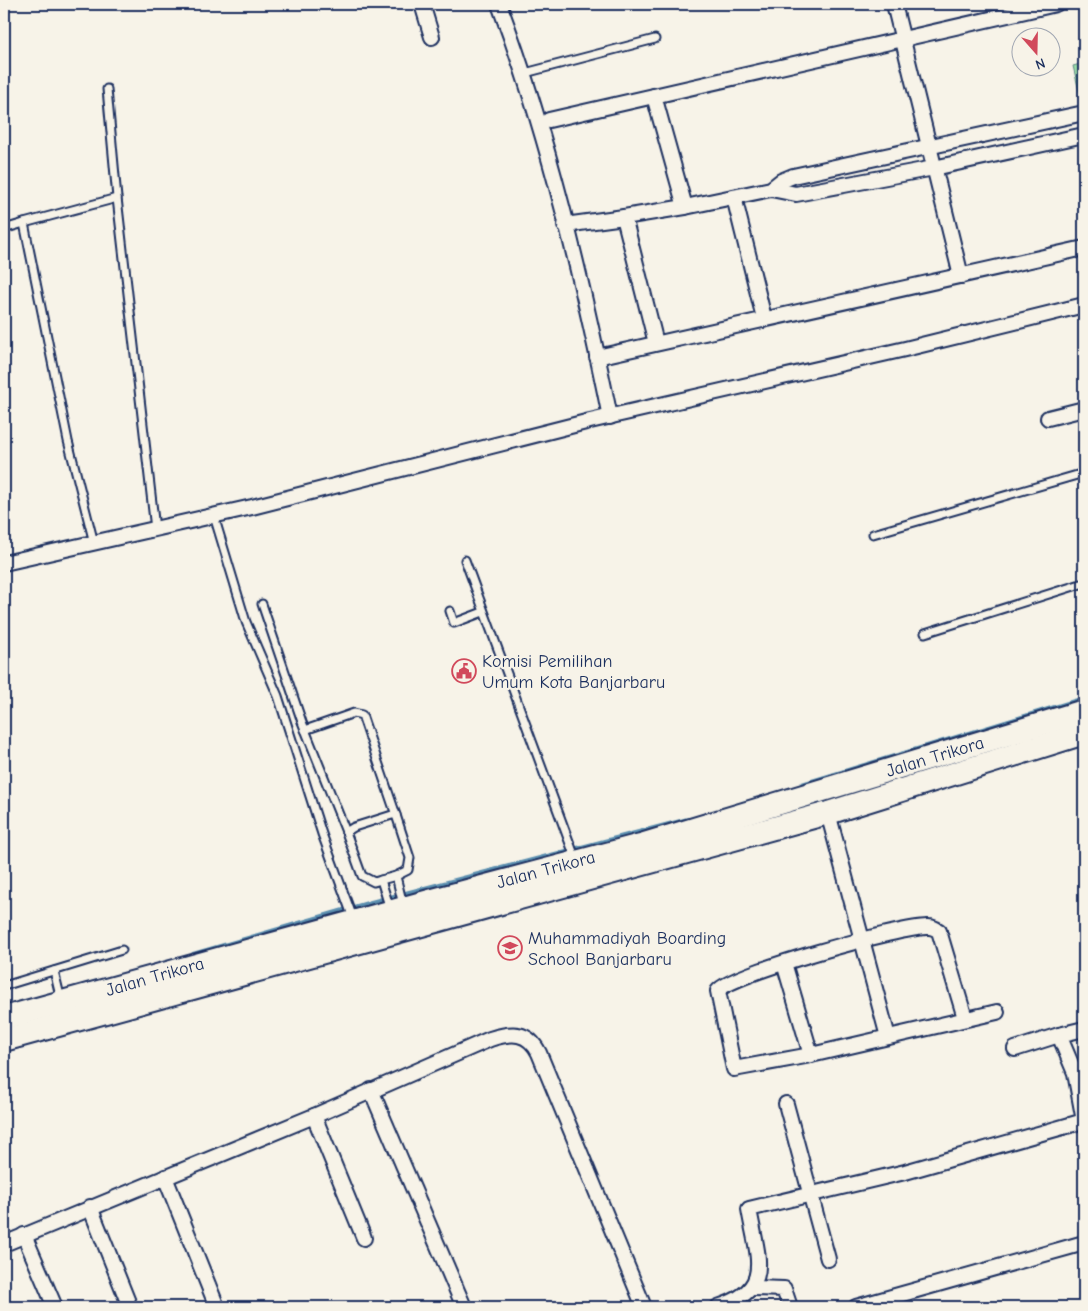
<svg xmlns="http://www.w3.org/2000/svg" width="1088" height="1311" viewBox="0 0 1088 1311" font-family="'Comic Neue',sans-serif">
<style>
.green{fill:#98dba6;stroke:#5a8582}
.lines{fill:none;stroke-linecap:round;stroke-linejoin:round}
.stream{stroke:#5a8eaf;stroke-width:4}
.lane-casing{stroke:#1b2f5e;stroke-width:11}
.street-casing{stroke:#1b2f5e;stroke-width:18}
.primary-casing{stroke:#1b2f5e;stroke-width:26}
.lane{stroke:#f7f3e8;stroke-width:7}
.street{stroke:#f7f3e8;stroke-width:14}
.primary{stroke:#f7f3e8;stroke-width:22}
.labels{text-anchor:middle;dominant-baseline:central;stroke-width:4.5;stroke-linejoin:round;paint-order:stroke}
.poi-label{font-size:18px;fill:#1b2f5e;stroke:#f7f3e8;text-anchor:start}
.street-label{font-size:18px;fill:#1b2f5e;stroke:#f7f3e8}
</style>
<rect width="100%" height="100%" fill="#f7f3e8"/>
<filter id="ink" filterUnits="userSpaceOnUse"><feTurbulence type="fractalNoise" baseFrequency=".02" numOctaves="2"/><feDisplacementMap in="SourceGraphic" scale="10" xChannelSelector="R" yChannelSelector="G"/><feConvolveMatrix kernelMatrix="1 2 1 2 8 2 1 2 1" color-interpolation-filters="sRGB"/></filter>
<g filter="url(#ink)">
<!-- green -->
<path class="green" d="M1084,63v49l-11,-46z"/>
<g class="lines">
<!-- stream -->
<g class="stream">
<path d="M802,784l282,-86"/>
<path d="M193,954l178,-52 317,-83"/>
</g>
<!-- lane casing -->
<g class="lane-casing">
<g id="lane">
<path d="M525,73l130,-34"/>
<path d="M107,89l10,109 38,331"/>
<path d="M4,229l20,-6"/>
<path d="M214,516l32,106 32,74 44,138 31,84"/>
<path d="M873,534l211,-61"/>
<path d="M94,543l-26,-102 -44,-218 93,-25"/>
<path d="M465,560l111,300"/>
<path d="M262,604l40,118 44,110"/>
<path d="M450,611l4,12 29,-11"/>
<path d="M925,633l159,-50"/>
<path d="M305,730l49,-17 8,2 34,100"/>
<path d="M381,880l15,-4"/>
<path d="M390,909l-9,-29 -7,2 -12,-6 -16,-44 8,-5 38,-12h4l14,43 -2,12 -12,6 7,29"/>
<path d="M54,971l7,29"/>
<path d="M4,986l118,-36"/>
</g>
</g>
<!-- street casing -->
<g class="street-casing">
<g id="street">
<path d="M422,4l10,33"/>
<path d="M499,4c49,131 83,275 111,413"/>
<path d="M894,4l67,272"/>
<path d="M654,96l31,111"/>
<path d="M549,120l507,-116"/>
<path d="M771,189l25,5 138,-26 150,-33"/>
<path d="M734,197l30,121"/>
<path d="M565,225l59,-8"/>
<path d="M656,343l-32,-126 61,-10 86,-18 10,-8 12,-5 291,-63"/>
<path d="M597,357l487,-109"/>
<path d="M1048,418l36,-9"/>
<path d="M4,563l248,-56 338,-86 315,-72 179,-44"/>
<path d="M828,813l60,224"/>
<path d="M784,963l27,92"/>
<path d="M965,1018l-26,-87c-3,-2 -6,-4 -10,-4 -24,-2 -203,48 -211,64l16,78 77,-14 186,-43"/>
<path d="M1059,1035l25,-6"/>
<path d="M371,1090l93,217"/>
<path d="M786,1104l42,155"/>
<path d="M314,1116l50,122"/>
<path d="M165,1177l52,130"/>
<path d="M90,1207l40,100"/>
<path d="M24,1235l31,72"/>
<path d="M4,1244l310,-128 176,-77c22,-7 38,-8 49,14l105,254"/>
<path d="M753,1288l31,1 6,18"/>
<path d="M718,1307c57,-18 39,-50 31,-98l156,-37 179,-51 -9,-48 -16,-38 -44,14"/>
<path d="M856,1307l228,-64"/>
</g>
</g>
<!-- primary casing -->
<g class="primary-casing">
<g id="primary">
<path d="M4,1018l425,-117 212,-56 443,-134"/>
<path d="M4,1040l824,-227 256,-80"/>
</g>
</g>
<!-- lane -->
<use href="#lane" class="lane"/>
<!-- street -->
<use href="#street" class="street"/>
<!-- primary -->
<use href="#primary" class="primary"/>
</g>
</g>
<!-- icons -->
<defs>
<g id="civic-ring" transform="scale(1.25)"><circle r="9.5" fill="#f7f3e8" stroke="#d1495b" stroke-width="1.5"/><path d="M-.6-6.5H3V-4.5H.6V-3L4-1V1h2V6H-6V1h2V-1L-.6-3ZM-1.2 2.5V6h2.4V2.5Z" fill="#d1495b"/></g>
<g id="school-ring" transform="scale(1.25)"><circle r="9.5" fill="#f7f3e8" stroke="#d1495b" stroke-width="1.5"/><path d="M0-5L7-2L0 1L-7-2ZM-4 1L0 2.5L4 1V4Q0 6-4 4Z" fill="#d1495b"/></g>
</defs>
<g fill-rule="evenodd">
<use href="#civic-ring" x="464" y="671"/>
<use href="#school-ring" x="510" y="948"/>
</g>
<g class="labels">
<!-- poi labels -->
<g class="poi-label">
<text x="482" y="661">Komisi Pemilihan<tspan x="482" dy="21">Umum Kota Banjarbaru</tspan></text>
<text x="528" y="938">Muhammadiyah Boarding<tspan x="528" dy="21">School Banjarbaru</tspan></text>
</g>
<!-- street labels -->
<g class="street-label">
<text transform="translate(935 757) rotate(-17)">Jalan Trikora</text>
<text transform="translate(546 870) rotate(-15)">Jalan Trikora</text>
<text transform="translate(155 977) rotate(-16)">Jalan Trikora</text>
</g>
</g>
<!-- margin -->
<rect width="1088" height="1311" fill="none" stroke="#f7f3e8" stroke-width="20"/>
<rect x="10" y="10" width="1068" height="1291" fill="none" stroke="#1b2f5e" stroke-width="2" filter="url(#ink)"/>
<!-- north arrow -->
<g transform="translate(1036 52) rotate(160)"><circle r="24" fill="#f7f3e8" stroke="#9fa5b1"/>
<path d="M0-4L9 19L0 12L-9 19Z" fill="#d1495b"/>
<text y="-8" font-size="14" font-weight="bold" text-anchor="middle" fill="#1b2f5e">N</text>
</g>
</svg>
